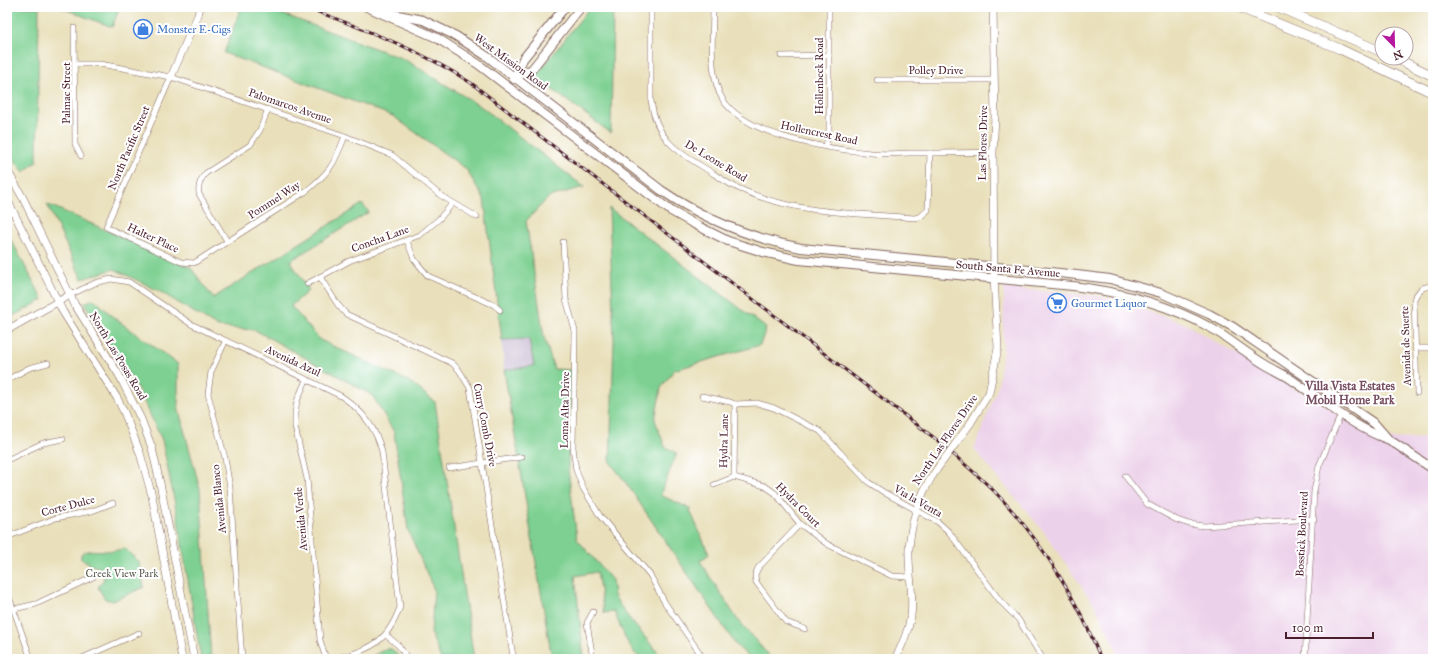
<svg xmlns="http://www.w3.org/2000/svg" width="1440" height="666" viewBox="0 0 1440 666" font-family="'IM FELL Great Primer',serif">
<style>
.built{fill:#ecd1ea}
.industrial{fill:#cbbfd5}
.green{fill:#7dd092;stroke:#64785e}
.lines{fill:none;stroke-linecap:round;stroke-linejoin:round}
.street-casing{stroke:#82635d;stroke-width:6}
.secondary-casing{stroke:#82635d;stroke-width:8}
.primary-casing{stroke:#82635d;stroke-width:10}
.highway-casing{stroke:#82635d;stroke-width:10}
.street{stroke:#fff;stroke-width:5}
.secondary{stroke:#fff;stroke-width:7}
.primary{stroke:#fff;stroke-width:8}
.highway{stroke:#fff;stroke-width:9}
.rail-casing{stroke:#4a1f2b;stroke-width:3}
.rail{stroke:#fff;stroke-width:1.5;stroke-dasharray:4.5;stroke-linecap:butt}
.secondary-bridge-casing{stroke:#82635d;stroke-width:8;stroke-linecap:butt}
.secondary-bridge{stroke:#fff;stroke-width:7}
.labels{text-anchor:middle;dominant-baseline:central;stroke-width:4;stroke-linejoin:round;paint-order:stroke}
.shop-label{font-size:11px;fill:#366cbe;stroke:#fff;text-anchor:start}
.street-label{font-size:11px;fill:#4a1f2b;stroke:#fff}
.park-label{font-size:11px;fill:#5c5d4f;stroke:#fff}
.neighbourhood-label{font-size:12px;font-weight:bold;fill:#784e61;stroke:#fff}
</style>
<rect width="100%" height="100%" fill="#fff"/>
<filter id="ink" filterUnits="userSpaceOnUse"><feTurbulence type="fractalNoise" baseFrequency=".025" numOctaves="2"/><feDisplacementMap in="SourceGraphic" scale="8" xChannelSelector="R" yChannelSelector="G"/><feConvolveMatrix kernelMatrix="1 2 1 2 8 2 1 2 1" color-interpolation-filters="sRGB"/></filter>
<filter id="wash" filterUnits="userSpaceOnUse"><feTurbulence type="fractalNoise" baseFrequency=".012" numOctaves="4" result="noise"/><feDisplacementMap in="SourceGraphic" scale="16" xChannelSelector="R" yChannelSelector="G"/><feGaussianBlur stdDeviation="0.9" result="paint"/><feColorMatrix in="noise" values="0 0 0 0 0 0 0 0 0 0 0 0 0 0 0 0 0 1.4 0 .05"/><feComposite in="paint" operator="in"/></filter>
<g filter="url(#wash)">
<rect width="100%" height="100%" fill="#e9e0bb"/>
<!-- built -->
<path class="built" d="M1004,288l96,8 84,27 113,67 91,49 45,-1v221h-312l-26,-53 -51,-74 -70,-83 24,-63 5,-35z"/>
<!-- industrial -->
<path class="industrial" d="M529,339l5,28 -30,3 -2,-30z"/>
<!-- green -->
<g class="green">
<path d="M7,7h32l-2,154 -13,11 -17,-21z"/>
<path d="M59,7h61l-8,20z"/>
<path d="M241,7h22l141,52 79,49 101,79 -35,10 -23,24 18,116 10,32 17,1 -3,99 9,70 35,41 2,16 11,17 38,46c-6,0 -16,2 -22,-1 -11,-4 -22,-35 -27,-47l-10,2 -7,-41 -22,4 9,83h-32l-48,-289 30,-4 -5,-27 -27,1 -18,-141 -18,-30 -73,-53 -169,-63z"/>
<path d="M590,7h23l-2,126 -76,-56z"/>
<path d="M47,204l144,64 22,30 149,-94 7,8 -79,49 19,29 -18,16 29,34 90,42 25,20 39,257h-33l-10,-25 3,-44 -26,-60 -14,-98 -22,-37 -117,-65 -37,-3 -59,-36 -45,-22 -32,10z"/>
<path d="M609,208l157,120 -6,17 -86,25 -13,18 -6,32 10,27 12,6 -17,42 29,13 20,46 -9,7 39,61 33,37h-21l-15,-14 -112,-165 -14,-18 4,-122z"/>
<path d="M7,232l36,68 -36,19z"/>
<path d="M94,299l19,18 65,47v43l22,82 11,170h-10l-24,-145 -15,-74 -23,-49 -55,-88z"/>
<path d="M125,548l14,14 5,25 -31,14 -8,-2 -7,-12 6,-8 -3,-11 -11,-3 -2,-3 -7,-3v-5c7,-8 29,1 44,-6z"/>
<path d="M386,649h6l9,10h-35z"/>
</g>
</g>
<g filter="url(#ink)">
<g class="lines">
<!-- street casing -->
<g class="street-casing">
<g id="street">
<path d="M651,7v94c5,36 23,49 52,66 12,7 24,17 37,22 55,25 115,24 174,29l6,-1 8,-7 2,-57"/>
<path d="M713,7c0,27 -5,69 10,93 25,37 106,49 148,53 13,2 27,0 40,0 27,0 55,0 82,-1"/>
<path d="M74,28l1,116 6,12"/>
<path d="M781,56l48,-1"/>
<path d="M76,64h24l71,13 174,59 47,19 48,40 37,22"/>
<path d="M171,77l-65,150 75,35 13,1 111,-71c25,-20 29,-27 40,-56"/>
<path d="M877,80h117"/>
<path d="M826,146l3,-16v-123"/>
<path d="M227,241l-28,-47c-1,-8 1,-15 7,-21l44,-28 10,-15 8,-21"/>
<path d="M407,241l7,18 14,17 66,29 6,5"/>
<path d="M563,242l3,57 9,32 -2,116 3,23 7,18 17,28 50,59 15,28 39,56"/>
<path d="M320,277l18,28 8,9 106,49 7,7 11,18 43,268"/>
<path d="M307,284l42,-23 71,-26 19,-16 14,-16"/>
<path d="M70,295l25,-12 16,-4 18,3 62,42 150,72c21,14 35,31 41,56l18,155c-13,37 -31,43 -67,52"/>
<path d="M225,342l-14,30 -3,22 17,64 5,30 12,171"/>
<path d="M1416,348h17"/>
<path d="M7,380l22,-12 19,-5"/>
<path d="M306,380l-9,21 -2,12v14l12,52 13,161 6,19"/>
<path d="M1417,393l-3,-94c5,-9 8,-13 19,-13"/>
<path d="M702,396l28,6 5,2 22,-1 17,5 46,23 48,51 17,11 53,29 11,10 52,70 17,17 25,40"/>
<path d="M7,460l36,-17 20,-4"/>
<path d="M449,468l73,-11"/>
<path d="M1125,476l22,28 30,16 12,4 15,2 110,-7"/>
<path d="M734,477l1,-73"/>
<path d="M714,485l20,-8 31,9 10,7 25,31 27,20 65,32 18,1"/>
<path d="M800,524l-42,44 -3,7 1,7 30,40 19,7"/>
<path d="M7,537l49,-19 36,-7 21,-8"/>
<path d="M7,591l24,68"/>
<path d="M14,609l22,-5 57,-27"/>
<path d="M386,635l13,11 9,13"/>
<path d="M80,659l59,-26"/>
<path d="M593,659l-6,-36 6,-11"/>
<path d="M1305,659l9,-168 5,-25 22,-52"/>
</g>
</g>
<!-- secondary casing -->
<g class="secondary-casing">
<g id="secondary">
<path d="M171,77l27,-62 2,-8"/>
<path d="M7,170l16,28 52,107 44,70 22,44 11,29 8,35 34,176"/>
<path d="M7,199l56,113 54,86 7,14 16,41 12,43 30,163"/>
<path d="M7,330l63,-35"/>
<path d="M970,424l19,-31 9,-45 -4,-70 -1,-126 2,-35 -2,-110"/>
<path d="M895,659c7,-13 13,-28 16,-43 3,-22 -3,-45 -2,-67 2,-29 11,-56 28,-80"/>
</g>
</g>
<!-- primary casing -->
<g class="primary-casing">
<g id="primary">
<path d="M367,7l70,31 41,26 193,147 23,13 34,17 35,11 36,8 274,26c48,6 95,18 138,42 19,11 36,26 55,37 10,6 20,10 29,17 30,20 58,45 92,57"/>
<path d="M378,11l45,9 33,16 32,21 173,133c44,30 89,48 140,58l259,25 50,6 51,14 48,21 24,13 142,97 13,15 45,30"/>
<path d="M515,78l17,-9 49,-62"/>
<path d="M514,79l9,-20 42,-52"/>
</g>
</g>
<!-- highway casing -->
<g class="highway-casing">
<g id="highway">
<path d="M1238,7l102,42 93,44"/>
<path d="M1278,7l104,45"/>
<path d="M1395,58l38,18"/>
</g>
</g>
<!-- street -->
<use href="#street" class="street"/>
<!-- secondary -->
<use href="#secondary" class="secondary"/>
<!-- primary -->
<use href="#primary" class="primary"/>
<!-- highway -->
<use href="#highway" class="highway"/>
<!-- rail casing -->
<g class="rail-casing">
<path id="rail" d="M305,7c58,22 114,42 166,76l466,357c19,17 39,33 57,51 46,47 83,107 107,168"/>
</g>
<!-- rail -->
<use href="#rail" class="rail"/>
<!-- secondary-bridge casing -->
<g class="secondary-bridge-casing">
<path id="secondary-bridge" d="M937,469l33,-45"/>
</g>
<!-- secondary-bridge -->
<use href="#secondary-bridge" class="secondary-bridge"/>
</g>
</g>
<!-- icons -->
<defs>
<g id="shop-ring" transform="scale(1)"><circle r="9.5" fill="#fff" stroke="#3f7fe0" stroke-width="1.5"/><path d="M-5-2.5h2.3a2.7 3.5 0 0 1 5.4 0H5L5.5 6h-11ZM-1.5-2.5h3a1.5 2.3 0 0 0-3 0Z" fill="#3f7fe0"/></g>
<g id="supermarket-ring" transform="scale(1)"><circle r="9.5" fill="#fff" stroke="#3f7fe0" stroke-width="1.5"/><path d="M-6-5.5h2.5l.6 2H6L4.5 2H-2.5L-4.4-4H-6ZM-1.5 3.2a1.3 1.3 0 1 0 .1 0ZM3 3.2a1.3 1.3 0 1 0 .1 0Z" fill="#3f7fe0"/></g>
</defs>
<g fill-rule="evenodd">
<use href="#shop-ring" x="143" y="29"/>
<use href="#supermarket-ring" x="1057" y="303"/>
</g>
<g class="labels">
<!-- shop labels -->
<g class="shop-label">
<text x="157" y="29">Monster E-Cigs</text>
<text x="1071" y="303">Gourmet Liquor</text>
</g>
<!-- street labels -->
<g class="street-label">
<text transform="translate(511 62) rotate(36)">West Mission Road</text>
<text x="936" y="70">Polley Drive</text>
<text transform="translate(819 76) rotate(-90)">Hollenbeck Road</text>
<text transform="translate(66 93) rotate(-90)">Palmac Street</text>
<text transform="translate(290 106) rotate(19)">Palomarcos Avenue</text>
<text transform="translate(819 133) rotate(12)">Hollencrest Road</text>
<text transform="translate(983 143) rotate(-89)">Las Flores Drive</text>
<text transform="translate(129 148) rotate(-67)">North Pacific Street</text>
<text transform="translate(716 161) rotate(31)">De Leone Road</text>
<text transform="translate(274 200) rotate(-33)">Pommel Way</text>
<text transform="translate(153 238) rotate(25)">Halter Place</text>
<text transform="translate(380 239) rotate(-20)">Concha Lane</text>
<text transform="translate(1008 269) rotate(5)">South Santa Fe Avenue</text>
<text transform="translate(1406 346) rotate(-92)">Avenida de Suerte</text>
<text transform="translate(118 356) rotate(59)">North Las Posas Road</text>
<text transform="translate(293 361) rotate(25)">Avenida Azul</text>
<text transform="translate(565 410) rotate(-89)">Loma Alta Drive</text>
<text transform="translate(485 425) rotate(79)">Curry Comb Drive</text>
<text transform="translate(945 440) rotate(-56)">North Las Flores Drive</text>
<text transform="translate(724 441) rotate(-89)">Hydra Lane</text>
<text transform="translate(219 499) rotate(-96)">Avenida Blanco</text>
<text transform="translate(918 501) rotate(30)">Via la Venta</text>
<text transform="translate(798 505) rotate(45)">Hydra Court</text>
<text transform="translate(68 506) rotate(-15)">Corte Dulce</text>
<text transform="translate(301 519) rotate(-95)">Avenida Verde</text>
<text transform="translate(1302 534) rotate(-87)">Bosstick Boulevard</text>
</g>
<!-- park labels -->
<g class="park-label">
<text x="122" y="573">Creek View Park</text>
</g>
<!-- neighbourhood labels -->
<g class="neighbourhood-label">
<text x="1350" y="386">Villa Vista Estates<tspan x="1350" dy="14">Mobil Home Park</tspan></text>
</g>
</g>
<!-- margin -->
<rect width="1440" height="666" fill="none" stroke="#fff" stroke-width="24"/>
<!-- north arrow -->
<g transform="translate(1394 46) rotate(157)"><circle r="19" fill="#ffffff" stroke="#b7a5aa"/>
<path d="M0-3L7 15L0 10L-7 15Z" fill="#b5179e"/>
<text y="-6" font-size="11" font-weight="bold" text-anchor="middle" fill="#4a1f2b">N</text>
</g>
<!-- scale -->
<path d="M1286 632v6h87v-6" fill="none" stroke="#4a1f2b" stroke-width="2"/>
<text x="1292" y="632" font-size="12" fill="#4a1f2b" stroke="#ffffff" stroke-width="3" paint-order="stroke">100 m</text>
</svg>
